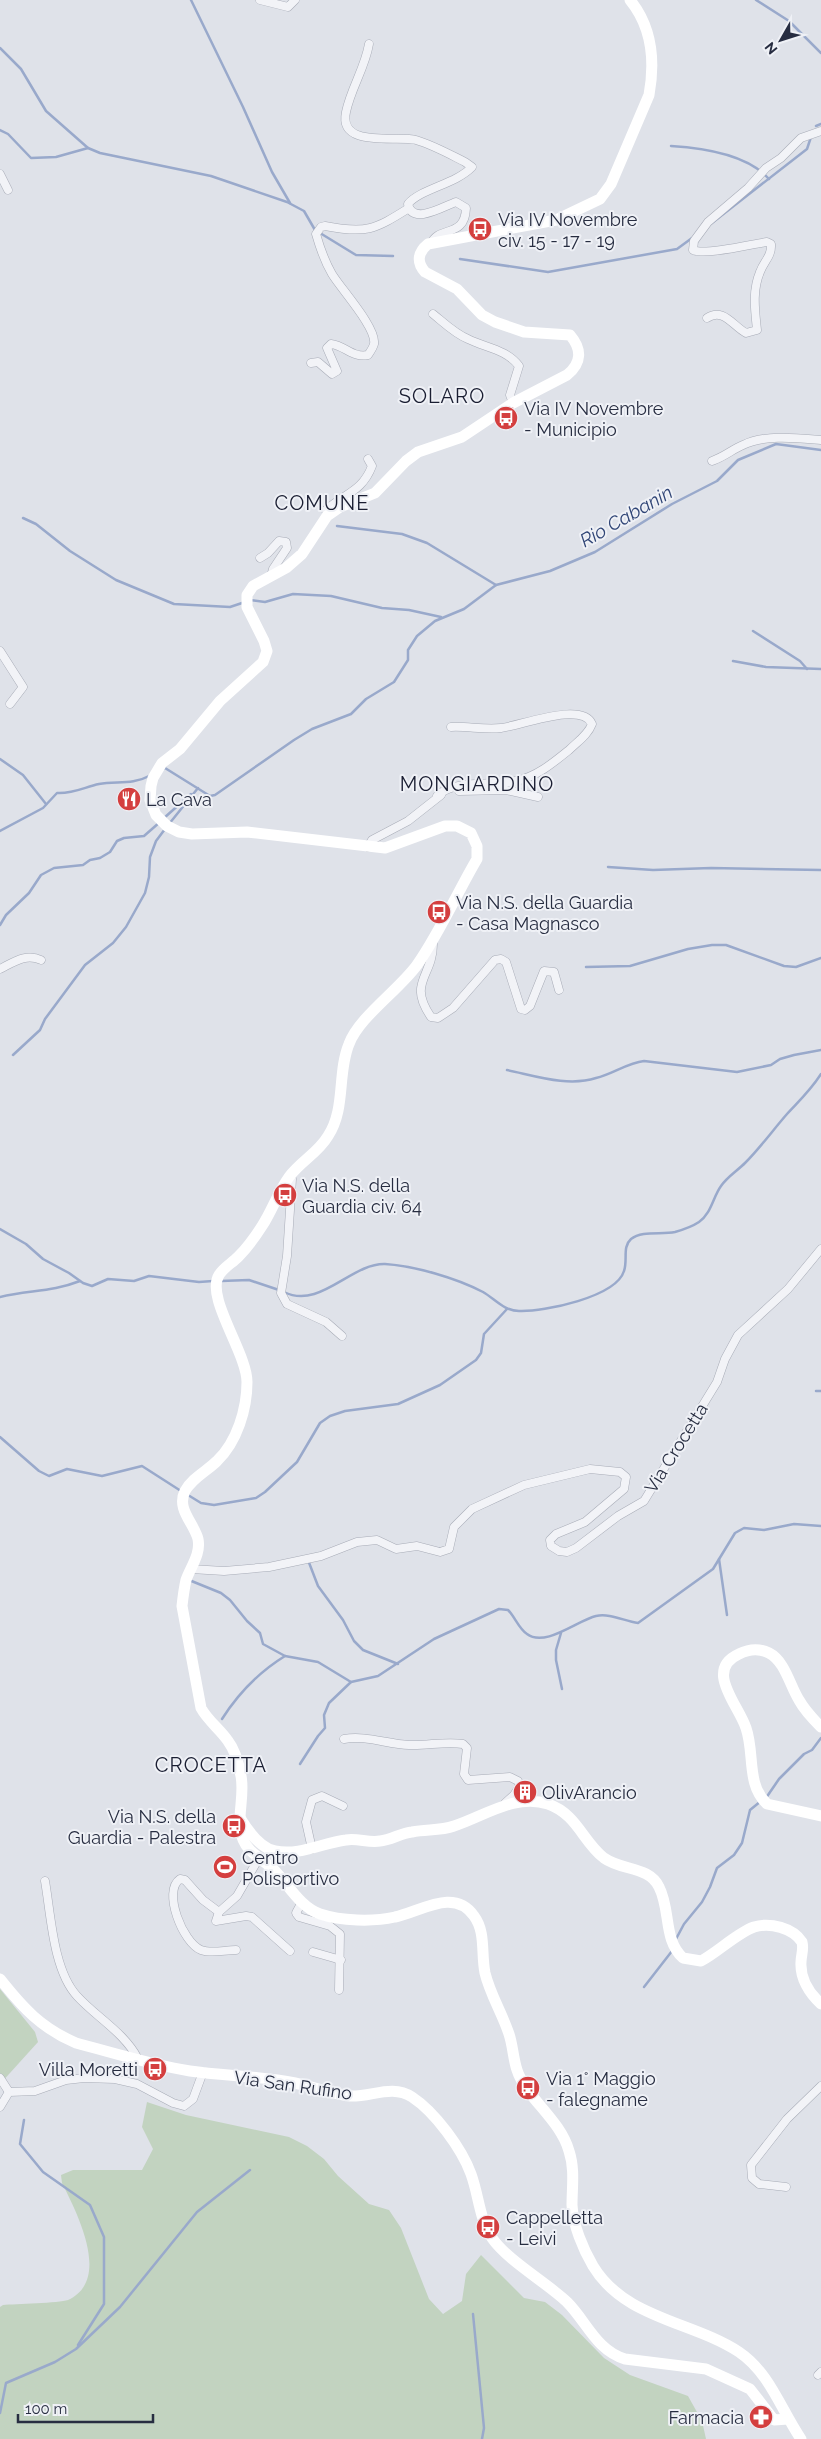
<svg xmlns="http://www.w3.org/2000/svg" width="821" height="2439" viewBox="0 0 821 2439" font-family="Raleway,sans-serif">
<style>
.green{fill:#c2d3c0}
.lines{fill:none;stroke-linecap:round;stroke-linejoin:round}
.stream{stroke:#99a9cb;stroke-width:2.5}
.street-casing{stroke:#a8acb7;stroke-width:9}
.street{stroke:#f2f3f7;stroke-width:8}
.secondary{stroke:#fff;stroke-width:11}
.labels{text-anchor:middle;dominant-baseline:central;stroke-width:4;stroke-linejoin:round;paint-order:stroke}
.poi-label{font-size:18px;fill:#272d41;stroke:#eff1f6;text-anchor:start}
.street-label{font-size:18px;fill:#272d41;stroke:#eff1f6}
.water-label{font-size:19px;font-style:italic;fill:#304576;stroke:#eff1f6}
.quarter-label{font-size:20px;letter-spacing:1px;fill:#1a1e32;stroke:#eff1f6}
</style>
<rect width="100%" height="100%" fill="#dfe2e9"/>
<!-- green -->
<g class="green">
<path d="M0,1989l35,43 3,10 -38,42z"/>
<path d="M147,2102l39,13 103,22 18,9 17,13 14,17 31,28 20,6 12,18 28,71 14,15 19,-13 4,-27 15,-19 43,43 21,4 17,13 42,43 26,17 58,21 14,25 4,18h-706v-132l3,-2c12,-1 56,-2 65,-5 44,-20 9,-87 -6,-117l-1,-8 12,-5h69l11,-21 -11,-22z"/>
</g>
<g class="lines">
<!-- stream -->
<g class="stream">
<path d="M191,0l52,107 29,65 18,31"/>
<path d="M756,0l33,21 32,32"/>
<path d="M0,48l21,21 25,42 42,37"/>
<path d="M816,126l5,-2"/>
<path d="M0,130l8,4 23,24 25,-1 32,-9 12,5 111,23 76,26 17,9 11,19"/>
<path d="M671,146c33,2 76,8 98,33"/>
<path d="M708,226l99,-77 4,-12"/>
<path d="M320,233l36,22 37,1"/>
<path d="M460,259l88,13 129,-23 15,-11"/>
<path d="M23,518l13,6 34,27 46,29 58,24 56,3 12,-4"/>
<path d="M337,526l65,8 25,9 69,42"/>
<path d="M250,600l15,2 28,-8 38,2 51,12 27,2 32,7"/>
<path d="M753,631l47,30 7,8"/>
<path d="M733,661l33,6 55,2"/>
<path d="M0,759l23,16 23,29"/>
<path d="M163,769l2,-1 45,28 5,-1 79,-55 18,-11 39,-15 15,-15 28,-17 14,-22v-10l9,-14 18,-15 29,-12 32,-24 54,-14 45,-19 77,-48 45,-23 21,-21 38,-16 45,6"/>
<path d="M164,818l27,-24"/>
<path d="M169,824l29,-36"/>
<path d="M0,831l43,-23 14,-15c16,1 28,-6 42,-9 18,-3 34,1 50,-8"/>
<path d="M608,867l45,3 58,-2 110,2"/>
<path d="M0,925l6,-10 23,-22 12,-18 13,-7 29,-3 7,-5 10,-2 10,-6 7,-11 7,-3 20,-2 16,-14"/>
<path d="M586,967l44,-1 58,-17 24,-4h14l58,21 12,1 25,-9"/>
<path d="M13,1055l27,-25 5,-11 40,-54 28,-22 13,-16 19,-34 4,-16 1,-20 6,-16 9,-12"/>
<path d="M507,1070c29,6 61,17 89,8 17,-4 31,-15 48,-17l93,11 34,-7 9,-6 14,-4 27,-5"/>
<path d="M0,1229l26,15 17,15 26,14 14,10 9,3 16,-7 26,2 15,-5 50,6 14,-1"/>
<path d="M221,1281l28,-1 30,10"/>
<path d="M284,1292c36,18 67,-29 101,-28 30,2 71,14 98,28 12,7 21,19 36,19 25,1 97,-14 105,-40 4,-11 -2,-24 7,-32 11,-9 31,-4 44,-7 7,-2 18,-6 24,-10 12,-8 14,-25 22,-36 6,-9 16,-15 24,-23 15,-15 28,-33 42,-49 12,-13 24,-24 34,-40"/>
<path d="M0,1297c28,-7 52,-5 80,-16"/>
<path d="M816,1391h5"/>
<path d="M0,1437l39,34 10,5 18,-7 35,7 40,-10 39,25"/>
<path d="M188,1495l13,8 13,2 42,-7 9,-6 32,-30 23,-39 10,-7 15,-5 53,-7 42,-19 36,-25 5,-7 3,-19 23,-25"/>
<path d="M719,1559l8,56"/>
<path d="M308,1560l10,26 25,34 11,21 9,9 35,14"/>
<path d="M189,1580l32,13 9,7 17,21 13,12 3,11 22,12 33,6 33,20 27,-6 56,-37 65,-30 9,1c7,7 11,19 19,24 18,14 51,-14 69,-18 14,-3 28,5 42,7l75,-54 22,-36 9,-5 20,2 30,-6 27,2"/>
<path d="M561,1633l-5,17v10l6,29"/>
<path d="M222,1719c16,-25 37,-47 63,-63"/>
<path d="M300,1764l18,-28 7,-8 -1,-13 5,-12 22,-21"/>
<path d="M766,1798l13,-19 25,-25 8,-4 9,-12"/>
<path d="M676,1939l8,-15 18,-22 8,-15 7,-19 17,-13 8,-12 8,-33 11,-9"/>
<path d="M644,1987l28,-36"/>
<path d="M24,2120l-4,24 23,28 47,33 14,32v67l-26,41"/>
<path d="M473,2314l11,114 -2,11"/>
<path d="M0,2413l6,-30 49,-21 21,-13 44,-42 77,-95 53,-42"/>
</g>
<!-- street casing -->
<g class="street-casing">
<g id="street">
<path d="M260,0l28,7 7,-7"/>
<path d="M369,44c-4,24 -18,44 -23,68 -8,37 52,23 70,28 17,5 33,14 49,22l7,5c-16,17 -52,22 -64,37 4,22 36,2 48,-2l10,6c-1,31 -28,17 -35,36"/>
<path d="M0,174l8,16"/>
<path d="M433,314c10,8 22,20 35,25 18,9 38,10 51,27l-9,29 3,8"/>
<path d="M707,318c16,-11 26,8 39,15l11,-3c-2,-20 -5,-39 3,-58 4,-11 12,-16 11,-28l-4,-2c-15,2 -63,14 -74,8l1,-9 14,-19 40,-34 18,-20 15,-10 20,-20 20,-7"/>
<path d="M311,363l7,-1 14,12 5,-3 -10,-23 4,-4c15,2 21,14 37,11 2,-3 5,-7 6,-11 3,-16 -33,-55 -42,-70 -7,-12 -12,-26 -16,-40l5,-7 4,-1c41,8 49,4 84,-18"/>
<path d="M712,461c12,-4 21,-12 31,-16 23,-11 54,-7 78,-5"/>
<path d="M327,516l-1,-6c19,-17 36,-18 46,-44l-4,-7"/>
<path d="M260,558l8,-5 11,-12 7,1 1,6 -14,21 -2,7"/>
<path d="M0,651l23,36 -13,17"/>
<path d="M459,791l47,-1 32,7"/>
<path d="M437,796c16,-17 58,-10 79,-15 20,-4 37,-18 53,-31 8,-8 19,-15 23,-26 -10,-23 -72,2 -91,4 -16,2 -34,-2 -50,-1"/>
<path d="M368,847l4,-7 36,-19 33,-26"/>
<path d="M433,944c0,33 -26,38 -2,73l7,1 15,-10 42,-48 6,-1 5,3 15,47 4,1 5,-4 14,-35 10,1 5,18"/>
<path d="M0,969c14,-7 26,-16 41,-9"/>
<path d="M290,1176l2,3 -5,77 -6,37 6,11 39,18 16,14"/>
<path d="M191,1569l33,2 45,-4 52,-11 36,-14 20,-2 19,9 21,-3 23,6 9,-3 5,-22 18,-18 52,-24 66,-16 30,3 6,5 -2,12 -39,33 -29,12 -6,6 1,6 8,5 8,1 9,-4 42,-32 26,-15 73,-119 8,-23 13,-24 50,-46 33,-40"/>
<path d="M344,1739c21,-4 43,5 65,6 18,1 36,-4 54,-1l4,4 -3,26 4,6 42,-3 8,4 2,5 -6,9 -9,8"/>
<path d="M312,1849l-6,-27 6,-22 10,-4 21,10"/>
<path d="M259,1858l-22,38 -18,16 -3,9 30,-5 6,1 38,34"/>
<path d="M45,1881c6,34 8,89 32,115 19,21 48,37 61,63"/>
<path d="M302,1902l-6,11 3,4 31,9 10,8 -1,56"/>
<path d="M219,1912l-16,-12 -18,-20 -5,-1c-18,12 3,64 21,71 10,4 24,0 35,0"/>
<path d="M313,1952l28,8"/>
<path d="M0,2078l9,14"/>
<path d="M0,2107l9,-15 26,-1 31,-11 18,-2 31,1 22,5 36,19 11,3 9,-7 10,-27"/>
<path d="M786,2187l-27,-3 -7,-6 -1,-13 36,-46 34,-33"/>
<path d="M818,2375l3,-3"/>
</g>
</g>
<!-- street -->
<use href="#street" class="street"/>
<!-- secondary -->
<g class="secondary">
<path d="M630,0c22,27 25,62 19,95l-38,89 -11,15 -44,21 -128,24c-10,8 -12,18 -3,28l32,17 25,26 13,7 29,10 46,3c12,14 12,28 -3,40l-54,28 -51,34 -44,15 -12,9 -31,32 -35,14 -13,9 -25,38 -16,14 -33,18 -6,9v12l17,34 3,10 -4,11 -43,39 -40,48 -18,14 -9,15 -2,8 -1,14 6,15 11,11 12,6 13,2 55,-2 138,16 60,-22h12l14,7 6,13v13c-20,34 -37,73 -60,106 -18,25 -58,52 -68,79 -12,29 -3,65 -21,92 -10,17 -27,25 -39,41 -11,15 -17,34 -27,49 -7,11 -15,22 -24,31 -6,6 -15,11 -19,18 -14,22 28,78 28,107 0,27 -10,60 -30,79 -10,10 -25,17 -32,30 -9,18 9,32 13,48 3,15 -7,27 -12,41 -2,9 -3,17 -4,26l19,102c7,13 19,21 27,33 7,9 11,24 13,35 5,25 -10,53 8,73 7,8 17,13 25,21 14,14 26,37 46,44 21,7 53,8 75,3 25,-5 59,-30 79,-1 12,16 7,38 11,57 5,21 17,40 24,61 4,12 4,24 8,36 9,28 43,49 52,81 6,18 3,36 3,54 1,20 11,44 21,61 32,53 99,55 146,86 31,21 42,58 62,87"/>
<path d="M821,1727c-8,-8 -16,-16 -22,-27 -9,-14 -14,-39 -30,-47 -10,-5 -20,-4 -30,1 -35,16 -1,50 7,74 9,26 0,56 21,76l54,12"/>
<path d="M240,1818c8,13 20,30 35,33 25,5 47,-8 71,-11 11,-2 23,3 34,1 11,-1 21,-8 32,-9 15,-3 28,-1 42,-6 29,-9 61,-33 94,-22 29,10 35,38 56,54 18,13 45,8 55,29 12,23 4,53 24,71l18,3c17,-9 36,-28 53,-34 16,-5 39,1 48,15 2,8 -1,13 -1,20 -1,16 8,31 20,42"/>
<path d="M0,1979c23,29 41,49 76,64 38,10 76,22 114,28 35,5 71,5 105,12 19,4 36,11 55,13 22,1 42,-12 62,1 23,15 50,52 59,77 8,22 8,44 21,64 15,22 55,45 75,64 20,20 29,48 58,57l81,10 44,20 24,31 14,-1"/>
</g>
</g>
<!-- icons -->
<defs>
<g id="bus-disc" transform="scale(1.25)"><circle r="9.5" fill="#d43f3f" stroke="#eff1f6"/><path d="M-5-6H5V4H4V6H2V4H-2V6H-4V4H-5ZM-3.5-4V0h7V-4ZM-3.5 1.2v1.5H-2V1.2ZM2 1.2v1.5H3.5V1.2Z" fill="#fff"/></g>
<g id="restaurant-disc" transform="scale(1.25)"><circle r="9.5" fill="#d43f3f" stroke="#eff1f6"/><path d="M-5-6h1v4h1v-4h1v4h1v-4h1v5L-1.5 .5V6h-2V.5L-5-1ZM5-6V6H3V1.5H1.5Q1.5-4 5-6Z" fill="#fff"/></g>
<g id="building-disc" transform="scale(1.25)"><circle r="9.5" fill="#d43f3f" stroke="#eff1f6"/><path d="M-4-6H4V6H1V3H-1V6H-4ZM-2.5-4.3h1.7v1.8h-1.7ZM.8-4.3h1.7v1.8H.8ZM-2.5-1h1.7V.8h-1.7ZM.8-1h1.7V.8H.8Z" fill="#fff"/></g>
<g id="stadium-disc" transform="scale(1.25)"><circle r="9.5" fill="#d43f3f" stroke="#eff1f6"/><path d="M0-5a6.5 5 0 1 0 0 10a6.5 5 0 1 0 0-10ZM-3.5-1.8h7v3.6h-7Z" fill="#fff"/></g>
<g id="pharmacy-disc" transform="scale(1.25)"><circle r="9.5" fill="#d43f3f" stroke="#eff1f6"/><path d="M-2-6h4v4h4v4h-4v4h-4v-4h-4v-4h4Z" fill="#fff"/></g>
</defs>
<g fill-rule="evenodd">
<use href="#bus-disc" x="480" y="229"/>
<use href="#bus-disc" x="506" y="418"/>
<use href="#restaurant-disc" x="129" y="799"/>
<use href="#bus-disc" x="439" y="912"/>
<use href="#bus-disc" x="285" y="1195"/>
<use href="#building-disc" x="525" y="1792"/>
<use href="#bus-disc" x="234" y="1826"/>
<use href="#stadium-disc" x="225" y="1867"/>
<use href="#bus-disc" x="155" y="2069"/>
<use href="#bus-disc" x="528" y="2088"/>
<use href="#bus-disc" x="488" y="2227"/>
<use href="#pharmacy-disc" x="761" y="2417"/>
</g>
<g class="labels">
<!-- poi labels -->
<g class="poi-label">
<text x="498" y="219">Via IV Novembre<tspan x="498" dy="21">civ. 15 - 17 - 19</tspan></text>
<text x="524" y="408">Via IV Novembre<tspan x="524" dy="21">- Municipio</tspan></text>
<text x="146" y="799">La Cava</text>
<text x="456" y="902">Via N.S. della Guardia<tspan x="456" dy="21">- Casa Magnasco</tspan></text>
<text x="302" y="1185">Via N.S. della<tspan x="302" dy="21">Guardia civ. 64</tspan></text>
<text x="542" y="1792">OlivArancio</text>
<text x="216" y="1816" text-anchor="end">Via N.S. della<tspan x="216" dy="21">Guardia - Palestra</tspan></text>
<text x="242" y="1857">Centro<tspan x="242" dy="21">Polisportivo</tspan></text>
<text x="138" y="2069" text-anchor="end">Villa Moretti</text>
<text x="546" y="2078">Via 1° Maggio<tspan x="546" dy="21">- falegname</tspan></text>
<text x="506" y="2217">Cappelletta<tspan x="506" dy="21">- Leivi</tspan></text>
<text x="744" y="2417" text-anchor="end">Farmacia</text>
</g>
<!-- street labels -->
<g class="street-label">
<text transform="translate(676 1448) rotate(-58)">Via Crocetta</text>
<text transform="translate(293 2085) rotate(8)">Via San Rufino</text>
</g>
<!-- water labels -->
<g class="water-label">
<text transform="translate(626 516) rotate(-30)">Rio Cabanin</text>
</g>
<!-- quarter labels -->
<g class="quarter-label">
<text x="442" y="396">SOLARO</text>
<text x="322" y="503">COMUNE</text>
<text x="477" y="784">MONGIARDINO</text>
<text x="211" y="1765">CROCETTA</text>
</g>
</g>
<!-- north arrow -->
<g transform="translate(781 40) rotate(231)" stroke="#eff1f6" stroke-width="4" paint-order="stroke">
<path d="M0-4L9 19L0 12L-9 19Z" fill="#272d41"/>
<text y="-8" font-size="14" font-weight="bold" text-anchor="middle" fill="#272d41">N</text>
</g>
<!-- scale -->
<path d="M18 2414v8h135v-8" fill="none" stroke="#272d41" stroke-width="2.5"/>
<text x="25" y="2414" font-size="15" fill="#272d41" stroke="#eff1f6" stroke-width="4" paint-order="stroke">100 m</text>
</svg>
